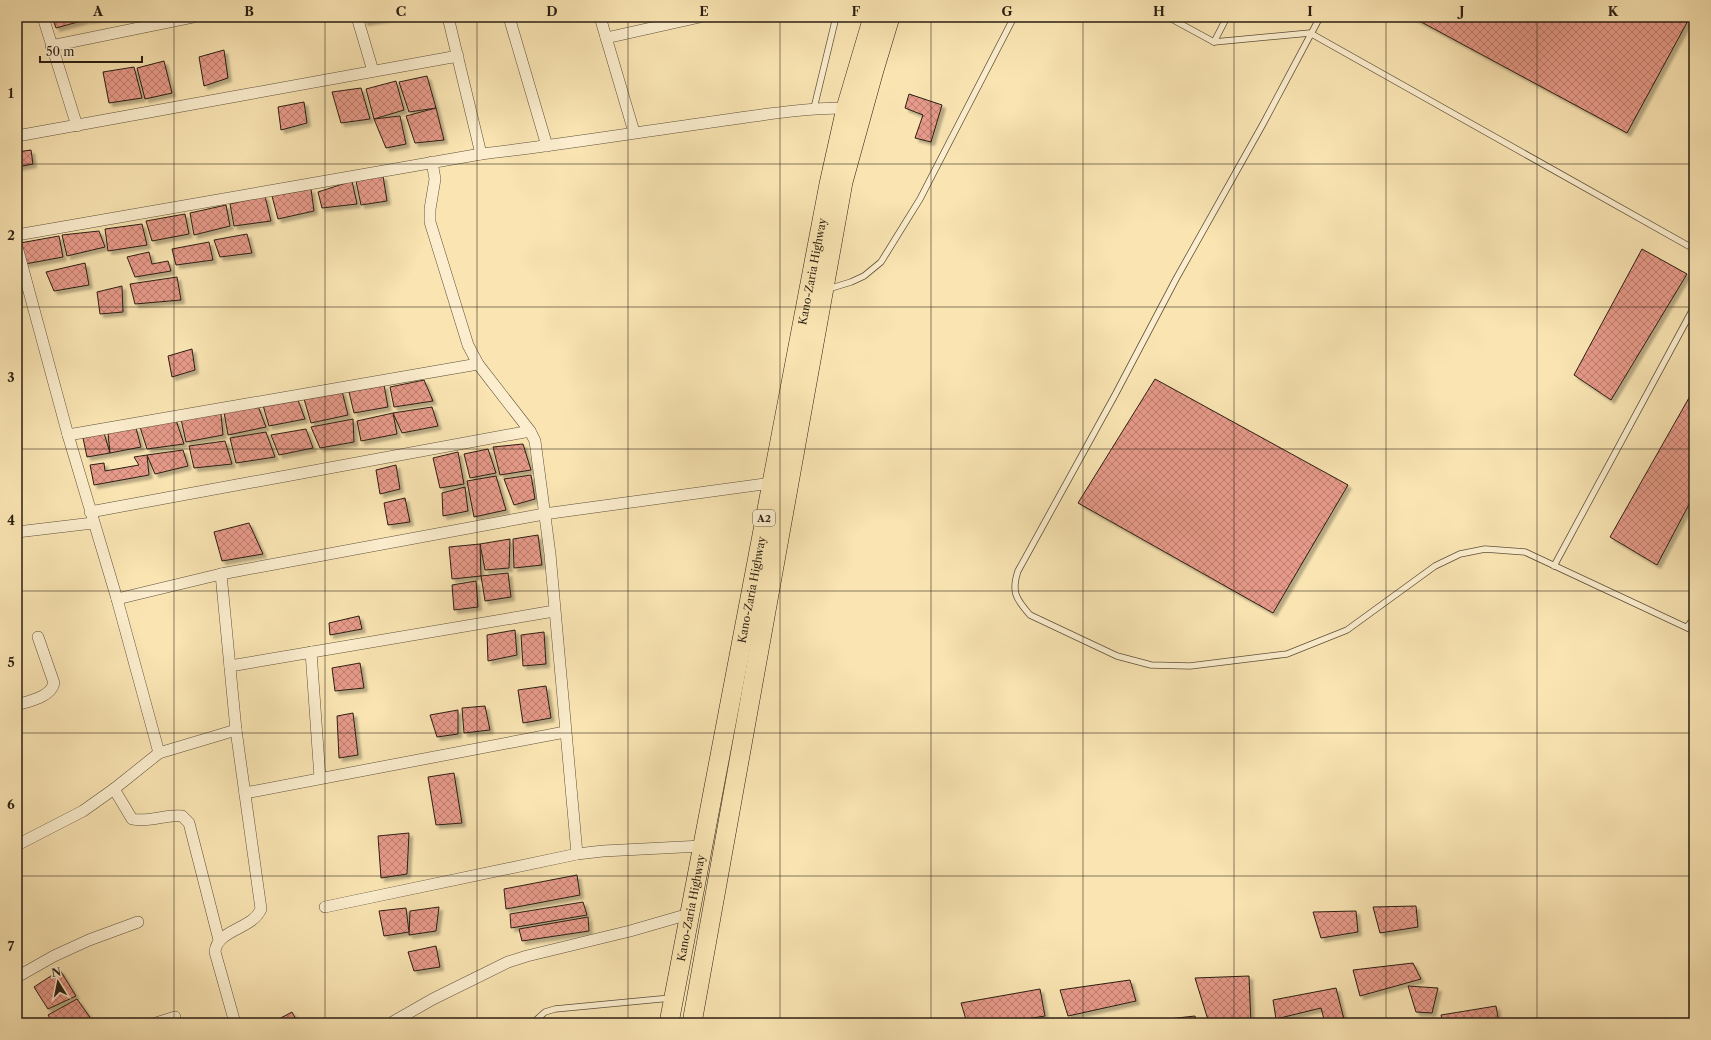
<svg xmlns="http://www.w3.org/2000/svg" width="1711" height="1040" viewBox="0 0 1711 1040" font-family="'Libre Caslon Text',serif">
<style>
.building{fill:url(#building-cross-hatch);stroke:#2a1e12;filter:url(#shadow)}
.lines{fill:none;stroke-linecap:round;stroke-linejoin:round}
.lane-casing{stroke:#5e503a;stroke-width:7}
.street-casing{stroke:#5e503a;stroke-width:12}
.highway-casing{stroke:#2a1e12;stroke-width:20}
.lane{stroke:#fbedcd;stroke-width:5.5}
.street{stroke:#fbedcd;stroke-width:11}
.highway{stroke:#f9e4b2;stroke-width:19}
.grid{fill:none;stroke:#2a1e12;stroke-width:1;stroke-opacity:0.55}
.labels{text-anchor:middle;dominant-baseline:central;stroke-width:3.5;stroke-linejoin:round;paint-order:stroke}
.shield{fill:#fbedcd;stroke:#695c4a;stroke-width:1}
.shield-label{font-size:10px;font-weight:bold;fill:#2a1e12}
.street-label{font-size:11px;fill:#2a1e12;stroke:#fbedcd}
.neatline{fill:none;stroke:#2a1e12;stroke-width:1.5}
.grid-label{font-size:13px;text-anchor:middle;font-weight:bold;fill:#2a1e12}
</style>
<defs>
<pattern id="building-cross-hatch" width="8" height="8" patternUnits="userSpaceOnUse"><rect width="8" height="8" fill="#e79a89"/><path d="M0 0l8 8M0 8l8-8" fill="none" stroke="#bb7d6f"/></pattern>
<filter id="shadow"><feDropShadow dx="3.5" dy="3.5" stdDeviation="1" flood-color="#0004"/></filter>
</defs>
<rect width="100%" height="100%" fill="#f9e4b2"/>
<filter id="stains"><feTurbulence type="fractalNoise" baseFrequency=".005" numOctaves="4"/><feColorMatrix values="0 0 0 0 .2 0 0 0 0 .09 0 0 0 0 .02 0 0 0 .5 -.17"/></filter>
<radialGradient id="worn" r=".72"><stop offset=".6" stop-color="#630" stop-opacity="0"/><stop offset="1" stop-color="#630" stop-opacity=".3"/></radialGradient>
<!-- building -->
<g class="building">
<path d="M52,17h32l1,3 -29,8z"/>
<path d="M86,17h21l-20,3z"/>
<path d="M363,17h31l-30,5z"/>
<path d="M1412,17h278l-63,116z"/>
<path d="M224,50l4,28 -24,8 -5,-29z"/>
<path d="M164,61l8,32 -27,6 -8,-31z"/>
<path d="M134,67l8,31 -33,5 -6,-31z"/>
<path d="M427,76l9,32 -27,4 -10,-30z"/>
<path d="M396,81l8,29 -30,9 -8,-30z"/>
<path d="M361,88l9,31 -29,4 -9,-31z"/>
<path d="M909,94l33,11 -11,37 -16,-4 8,-23 -18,-7z"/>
<path d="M304,102l3,21 -26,7 -3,-23z"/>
<path d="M436,108l8,32 -29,3 -9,-27z"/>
<path d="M400,116l6,28 -20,4 -12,-29z"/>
<path d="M31,150l2,14 -16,3v-15z"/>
<path d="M383,176l4,25 -26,4 -5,-24z"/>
<path d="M352,181l5,23 -35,4 -4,-16z"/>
<path d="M311,189l3,22 -36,8 -6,-23z"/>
<path d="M265,196l6,25 -37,5 -4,-22z"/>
<path d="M226,205l4,21 -36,9 -4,-22z"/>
<path d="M185,214l4,20 -37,7 -6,-20z"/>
<path d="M142,224l5,21 -39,6 -3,-22z"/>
<path d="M99,231l6,16 -38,9 -5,-21z"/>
<path d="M247,234l5,19 -32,4 -6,-17z"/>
<path d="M59,236l4,21 -38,7 -5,-21z"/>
<path d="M209,242l4,18 -37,5 -4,-16z"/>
<path d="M1642,249l45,25 -76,126 -37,-25z"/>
<path d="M149,252l3,12 16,-3 3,10 -36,6 -8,-20z"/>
<path d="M85,263l4,22 -35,6 -8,-19z"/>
<path d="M177,277l4,23 -46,4 -5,-20z"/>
<path d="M122,286l1,26 -23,2 -3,-22z"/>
<path d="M192,349l3,21 -23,7 -4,-21z"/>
<path d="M1155,379l193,106 -75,128 -195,-110z"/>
<path d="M424,380l9,21 -39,6 -4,-20z"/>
<path d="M384,385l4,22 -34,6 -5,-21z"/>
<path d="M1694,389v106l-37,70 -47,-28z"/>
<path d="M342,391l6,24 -37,8 -7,-24z"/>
<path d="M298,400l7,19 -36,7 -7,-24 3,4z"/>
<path d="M258,406l8,21 -38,8 -4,-23z"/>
<path d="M432,407l6,19 -36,7 -9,-20z"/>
<path d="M393,413l4,21 -36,7 -4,-20z"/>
<path d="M221,414l2,21 -37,7 -5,-23z"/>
<path d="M353,419l1,23 -34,6 -9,-21z"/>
<path d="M176,420l8,24 -37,5 -7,-22z"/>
<path d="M136,428l5,19 -31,6 -2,-20z"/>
<path d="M306,429l7,19 -34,7 -8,-20z"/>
<path d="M266,432l9,25 -39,6 -6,-25z"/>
<path d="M104,433l6,20 -23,4 -4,-19z"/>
<path d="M225,441l7,23 -38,4 -5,-22z"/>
<path d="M523,444l8,26 -31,5 -7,-28z"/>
<path d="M488,449l8,24 -26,5 -6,-24z"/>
<path d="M183,450l5,16 -33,8 -8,-19z"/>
<path d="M458,452l6,32 -24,4 -7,-30z"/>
<path d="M147,455l2,20 -55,10 -4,-20 14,-2 1,8 34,-6 -5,-8z"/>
<path d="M396,465l4,24 -20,5 -4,-24z"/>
<path d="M531,475l4,24 -21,6 -10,-26z"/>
<path d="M496,476l10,34 -32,7 -7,-36z"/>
<path d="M465,487l3,24 -25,5 -1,-23z"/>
<path d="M405,498l5,24 -22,3 -4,-22z"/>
<path d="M249,523l14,31 -41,7 -8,-29z"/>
<path d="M538,535l4,30 -28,3 -1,-29z"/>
<path d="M510,539l-1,29 -24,2 -5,-26z"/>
<path d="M480,544l1,32 -29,3 -3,-32z"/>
<path d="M508,573l3,24 -26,4 -4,-25z"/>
<path d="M476,581l2,26 -24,3 -2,-25z"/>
<path d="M359,616l3,13 -32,6 -1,-12z"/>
<path d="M515,630l2,25 -29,6 -1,-26z"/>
<path d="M544,632l2,32 -23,2 -2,-31z"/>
<path d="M360,663l4,25 -29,3 -3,-23z"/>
<path d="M546,686l5,32 -28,5 -5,-33z"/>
<path d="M485,706l5,24 -26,3 -2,-25z"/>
<path d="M458,710v24l-21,3 -7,-22z"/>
<path d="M353,713l5,42 -19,3 -2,-42z"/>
<path d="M454,773l8,50 -26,2 -8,-48z"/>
<path d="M409,833l-2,41 -26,4 -3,-42z"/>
<path d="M577,875l3,20 -74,14 -2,-20z"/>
<path d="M583,902l4,13 -76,13 -1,-14z"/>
<path d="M1416,906l2,21 -38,6 -7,-26z"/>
<path d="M439,907l-3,24 -27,4 1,-24z"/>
<path d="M406,908l3,24 -25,4 -5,-25z"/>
<path d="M1356,911l2,21 -37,6 -8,-26z"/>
<path d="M588,917l1,14 -67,10 -3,-12z"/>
<path d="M436,946l4,21 -26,4 -6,-19z"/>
<path d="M1413,963l8,16 -61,17 -7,-26z"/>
<path d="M60,970l16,26 -28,13 -14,-22z"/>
<path d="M1249,976l2,47h-42l-14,-45z"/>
<path d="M1130,980l6,21 -68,15 -8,-26z"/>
<path d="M1408,986l30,2 -6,25 -16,-1z"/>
<path d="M1336,988l9,35h-20l-4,-15 -45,11 -3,-19z"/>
<path d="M1040,989l5,27 -43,7h-35l-6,-20z"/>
<path d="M77,999l17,24h-41l-5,-8z"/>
<path d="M1496,1006l3,17h-56l-2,-8z"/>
<path d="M292,1012l6,11h-23v-2z"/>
<path d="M1195,1016l2,7h-47v-2z"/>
</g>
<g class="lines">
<!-- lane casing -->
<g class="lane-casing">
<g id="lane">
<path d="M1168,17l46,25 96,-9 384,216"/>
<path d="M1320,17l-57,107 -87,155 -61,116 -97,176c-7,21 -2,28 12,44l87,41 34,9 39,1 97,-12 60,-24 88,-64 25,-12 25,-5 40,3 169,79"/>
<path d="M1214,42l13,-25"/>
<path d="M814,108l22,-91"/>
<path d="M828,289l23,-7 13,-6 17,-14 39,-63 94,-182"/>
<path d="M1554,566l140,-259"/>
<path d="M1687,627l7,-9"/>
<path d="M535,1023v-2l10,-9 10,-3 116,-11"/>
</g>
</g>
<!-- street casing -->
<g class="street-casing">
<g id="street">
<path d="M43,17l34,109"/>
<path d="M357,17l16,54"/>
<path d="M448,17l33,137"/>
<path d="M509,17l38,129"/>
<path d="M600,17l34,115"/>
<path d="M606,38l94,-21"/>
<path d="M51,46l142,-29"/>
<path d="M17,136l441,-80"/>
<path d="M432,162l3,17 -5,30v13l38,123 10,19 52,67 5,10 15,113 27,300"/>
<path d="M17,235l464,-81c79,-9 158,-22 238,-33 42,-6 84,-13 127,-13"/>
<path d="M17,247l51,188 49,164 42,154"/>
<path d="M68,435l410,-71"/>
<path d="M90,512l440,-81"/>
<path d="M17,532l76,-9"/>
<path d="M221,574l15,156 25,179c-9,21 -44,20 -46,43l20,71"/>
<path d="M117,599l104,-25 323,-60 227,-31"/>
<path d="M311,652l9,126"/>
<path d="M230,666l324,-55"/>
<path d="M17,705c12,-4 34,-8 37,-22l-16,-46"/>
<path d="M114,789l18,30c17,4 33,-5 50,-3l7,7 30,117"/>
<path d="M245,793l320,-61"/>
<path d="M17,845l66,-34 31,-22 45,-36 77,-23"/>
<path d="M325,907l252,-53 26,-3 99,-5"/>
<path d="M17,977l37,-21 35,-16 49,-18"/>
<path d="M156,1023l19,-6"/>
<path d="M391,1023l42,-24 75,-37 19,-6 103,-25 59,-17"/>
</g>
</g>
<!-- highway casing -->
<g class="highway-casing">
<g id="highway">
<path id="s1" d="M669,1023l160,-839 17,-76 27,-91"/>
<path d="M692,1023l151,-841 31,-112 16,-53"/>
</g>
</g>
<!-- lane -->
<use href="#lane" class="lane"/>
<!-- street -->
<use href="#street" class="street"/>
<!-- highway -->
<use href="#highway" class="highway"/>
</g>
<!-- grid -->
<path class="grid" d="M174,17v1006M325,17v1006M477,17v1006M628,17v1006M780,17v1006M931,17v1006M1083,17v1006M1234,17v1006M1386,17v1006M1537,17v1006M17,164h1677M17,307h1677M17,449h1677M17,591h1677M17,733h1677M17,876h1677"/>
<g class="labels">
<!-- shield labels -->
<rect class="shield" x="753" y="510" width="22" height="16" rx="3"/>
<g class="shield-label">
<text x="764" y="518">A2</text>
</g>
<!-- street labels -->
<g class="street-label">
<text stroke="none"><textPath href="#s1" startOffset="765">Kano-Zaria Highway</textPath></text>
<text stroke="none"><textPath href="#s1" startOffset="441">Kano-Zaria Highway</textPath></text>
<text stroke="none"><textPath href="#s1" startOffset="117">Kano-Zaria Highway</textPath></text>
</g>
</g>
<!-- margin -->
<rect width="1711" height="1040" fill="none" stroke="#f9e4b2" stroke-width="44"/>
<!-- north arrow -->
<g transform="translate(58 982) rotate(350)" stroke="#fbedcd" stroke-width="3" paint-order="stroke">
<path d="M0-3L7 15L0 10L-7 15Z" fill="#2a1e12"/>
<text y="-6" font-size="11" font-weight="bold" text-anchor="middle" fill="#2a1e12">N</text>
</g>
<!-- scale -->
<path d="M40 56v6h102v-6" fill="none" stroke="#2a1e12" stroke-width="2"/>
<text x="46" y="56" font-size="12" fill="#2a1e12" stroke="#fbedcd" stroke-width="3" paint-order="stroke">50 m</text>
<rect x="22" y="22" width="1667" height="996" class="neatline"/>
<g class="grid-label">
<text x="98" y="16">A</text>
<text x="249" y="16">B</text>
<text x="401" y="16">C</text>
<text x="552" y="16">D</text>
<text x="704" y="16">E</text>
<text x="856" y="16">F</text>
<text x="1007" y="16">G</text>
<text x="1159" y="16">H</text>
<text x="1310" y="16">I</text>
<text x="1462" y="16">J</text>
<text x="1613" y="16">K</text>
<text x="11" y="98">1</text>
<text x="11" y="240">2</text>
<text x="11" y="382">3</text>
<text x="11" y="525">4</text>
<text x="11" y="667">5</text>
<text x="11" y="809">6</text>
<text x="11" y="951">7</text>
</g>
<rect width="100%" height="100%" filter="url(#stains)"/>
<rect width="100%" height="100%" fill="url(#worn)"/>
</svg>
